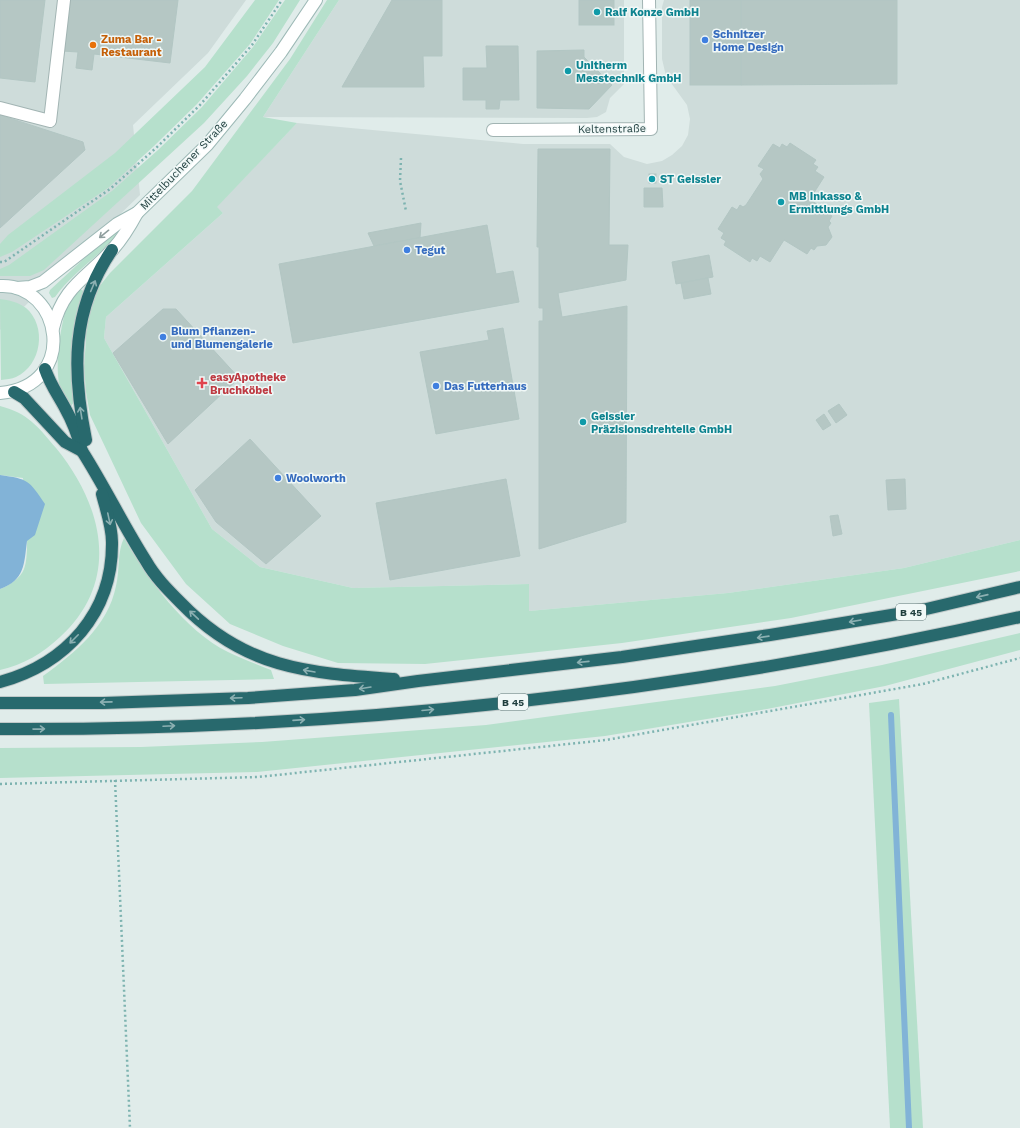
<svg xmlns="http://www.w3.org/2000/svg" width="1020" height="1128" viewBox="0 0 1020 1128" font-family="'Work Sans',sans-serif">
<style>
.built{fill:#cedcda}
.green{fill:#b6e0cc}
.water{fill:#82b3d7}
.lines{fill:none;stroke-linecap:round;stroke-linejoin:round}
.stream{stroke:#82b3d7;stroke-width:6}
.building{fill:#b5c7c4;stroke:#b2c6c3}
.lane-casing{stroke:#a2b4b3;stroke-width:14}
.street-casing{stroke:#a2b4b3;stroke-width:14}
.secondary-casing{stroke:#9db9b6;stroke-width:14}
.highway-casing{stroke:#c0c9c9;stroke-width:14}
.path{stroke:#7db3b0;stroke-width:2.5;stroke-dasharray:2 3;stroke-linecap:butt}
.lane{stroke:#fff;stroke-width:12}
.street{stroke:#fff;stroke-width:12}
.secondary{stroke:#fff;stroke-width:12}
.highway{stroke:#28696d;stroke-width:12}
.oneway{stroke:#8f9e9e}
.oneway2{stroke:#8cb0b2}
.culture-dot{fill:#0f9aa8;stroke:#f0f8f7;stroke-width:1.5}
.shop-dot{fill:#3f7fe0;stroke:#f0f8f7;stroke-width:1.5}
.food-dot{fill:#e8710a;stroke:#f0f8f7;stroke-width:1.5}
.health-dot{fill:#e0444e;stroke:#f0f8f7;stroke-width:1.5}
.labels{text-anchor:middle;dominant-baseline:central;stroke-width:3;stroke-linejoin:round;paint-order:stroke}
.shield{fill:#f0f8f7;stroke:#5e7676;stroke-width:1}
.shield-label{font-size:10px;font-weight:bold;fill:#1f3e3e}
.culture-label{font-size:11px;font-weight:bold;fill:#0d838f;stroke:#f0f8f7;text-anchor:start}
.shop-label{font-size:11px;font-weight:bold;fill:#366cbe;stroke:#f0f8f7;text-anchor:start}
.food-label{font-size:11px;font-weight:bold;fill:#c56008;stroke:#f0f8f7;text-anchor:start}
.street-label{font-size:11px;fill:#1f3e3e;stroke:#f0f8f7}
.health-label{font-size:11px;font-weight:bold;fill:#be3a42;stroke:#f0f8f7;text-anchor:start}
</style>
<rect width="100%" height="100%" fill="#e0ecea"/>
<!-- built -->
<g class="built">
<path d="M0,0h246l-38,53 -75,72 7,70 -140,135z"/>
<path d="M339,0h285v84l-14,14 -4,14 -9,5 -10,1 -324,-1z"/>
<path d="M664,0h356v540l-116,28 -176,25 -199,18 -1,-27 -175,4 -93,-21 -48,-38 -108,-191 2,-21 117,-104 -7,-6 81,-84 226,21h87l14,13 23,7 15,-3 10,-6 10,-9 6,-11 2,-16 -3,-14 -21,-29 -4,-17v-52z"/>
</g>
<!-- green -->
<g class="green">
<path d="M255,0h24l-29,44 -53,60 -43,42 -46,42 -96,64 -12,5v-13l8,-9 107,-82 90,-86z"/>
<path d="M285,0h15l-27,43 -26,33 -43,47 -160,147 -14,6h-30v-7l9,-4 103,-74 46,-41 44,-43 51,-60z"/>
<path d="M327,0h12l-76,117 34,6 -80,84 6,6 -117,104 -2,21 108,191 48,38 93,21 176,-4v27l199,-18 176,-25 116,-28v31l-229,47 -169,25 -197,21 -87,-1 -55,-17 -53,-22 -44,-40 -45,-61 -33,-70 -18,-38 -4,-23 -2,-25 2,-27 -2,-11 14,-41 12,-15 82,-82 98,-132z"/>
<path d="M116,229l5,2c-20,24 -47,40 -66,66l-3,1 -3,-5 1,-3z"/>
<path d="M79,289l5,2 -12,76 2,35 -3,4c-21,-13 -12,-72 -6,-93 2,-10 8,-16 14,-24z"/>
<path d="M0,299c9,1 18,3 26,9 21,18 16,57 -10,69 -4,2 -10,2 -15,3z"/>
<path d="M0,406c28,7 38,21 56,42 48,59 65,133 4,189 -17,16 -37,28 -60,33v-81c8,-3 21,-11 24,-20 7,-18 0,-70 -1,-91l-23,-3z"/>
<path d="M124,538c23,40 61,93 104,114 14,7 29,12 43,18l3,9 -230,5 -1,-8c32,-23 65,-50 73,-90 4,-16 1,-34 8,-48z"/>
<path d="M1020,633v17l-135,36 -118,23 -162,27 -348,36 -257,6v-30l141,-1 121,-5 224,-17 289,-39 107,-21z"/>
<path d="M899,699l24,429h-33l-21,-425z"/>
</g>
<!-- water -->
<path class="water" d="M0,475c28,4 29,5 45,29l-10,31 -8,6c-3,23 -2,39 -27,48z"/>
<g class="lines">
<!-- stream -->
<path class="stream" d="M891,715l18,413"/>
</g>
<!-- building -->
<g class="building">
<path d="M0,0h45l-10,82 -35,-4z"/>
<path d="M69,0h109l-8,63 -76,-9 -2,16 -16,-2 2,-16 -16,-1z"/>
<path d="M392,0h50v56h-19l1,31h-82z"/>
<rect x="579" y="0" width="35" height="25"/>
<rect x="690" y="0" width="51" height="85"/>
<path d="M741,0h156v84l-156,1z"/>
<path d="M486,46h32l1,54h-19l-1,9h-13v-9h-23v-32h24z"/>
<path d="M584,50v7l28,28 -23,24 -52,-1v-57z"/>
<path d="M0,115l83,27 2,8 -85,78z"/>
<path d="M790,143l26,17 -3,4 5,3 -3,4 9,6 -14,22 22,17 -3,5 2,2 -3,4 4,10 -6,8 -9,1 -3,4 -3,-2 -4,6 -23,-14 -14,22 -10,-6 -3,5 -5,-3 -2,4 -26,-17 2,-4 -5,-3 3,-5 -6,-4 14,-22 5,3 3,-5 3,2 3,-2 17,-26 -3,-5 4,-5 -6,-3 15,-22 7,4 2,-4 5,3z"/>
<path d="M538,149h72l-1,96h19l-2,35 -68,13 4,24 65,-11 -1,216 -87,27v-228h4v-13h-4v-61h-2z"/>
<rect x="649" y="174" width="7" height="9"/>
<path d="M644,188h18l1,19h-19z"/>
<path d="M421,223l-1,15 -46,8 -6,-13z"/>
<path d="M487,225l9,49 17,-3 6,31 -226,41 -14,-79z"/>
<path d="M709,255l4,22 -37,7 -4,-22z"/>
<path d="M708,278l3,16 -27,5 -3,-16z"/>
<path d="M163,309h13l63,69 -71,66 -55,-91z"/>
<path d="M503,328l16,91 -83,15 -16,-82 69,-12 -2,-9z"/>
<path d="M839,404l8,11 -11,8 -8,-12z"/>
<path d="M824,414l7,11 -8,5 -7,-10z"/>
<path d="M250,439l71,77 -55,48 -50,-42 -21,-32z"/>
<path d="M506,479l14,77 -130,24 -14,-77z"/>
<path d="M905,479l1,30 -18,1 -2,-30z"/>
<path d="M838,515l4,19 -9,2 -3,-20z"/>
</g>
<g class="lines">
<!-- lane casing -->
<g class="lane-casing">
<path id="lane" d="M0,108l50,13 14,-121"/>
</g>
<!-- street casing -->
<g class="street-casing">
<path id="street" d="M493,130l158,-1 -2,-129"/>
</g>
<!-- secondary casing -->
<g class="secondary-casing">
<g id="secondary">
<path d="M0,286c62,-3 80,100 0,107"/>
<path d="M17,288l13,-1 13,-5 74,-58 20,-11 70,-68 38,-46 36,-47 35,-52"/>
<path d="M53,328c10,-42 34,-50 60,-79 10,-11 17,-23 24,-36"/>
</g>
</g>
<!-- highway casing -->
<g class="highway-casing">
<g id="highway">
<path d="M45,369c5,15 13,26 20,39 8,14 13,28 17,43 23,36 41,74 64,110 9,16 22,29 35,42 64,66 127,70 213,76"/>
<path d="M14,392l10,6 41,44 17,9"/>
<path d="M86,440c-14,-69 -15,-130 26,-190"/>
<path d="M0,682c66,-18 113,-69 112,-140 0,-16 -6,-32 -10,-48"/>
<path d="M0,703h103l145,-5 107,-8 63,-9 204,-24 148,-22 152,-25 98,-23"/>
<path d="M0,729c342,2 686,-37 1020,-112"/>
</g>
</g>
<!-- path -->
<g class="path">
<path d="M401,158l-1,23 6,30"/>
<path d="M0,262h4l106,-73 46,-41 44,-43 52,-60 30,-45"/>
<path d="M115,780l15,348"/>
<path d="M0,784l258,-7 348,-37 317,-56 97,-26"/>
</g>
<!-- lane -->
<use href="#lane" class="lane"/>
<!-- street -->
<use href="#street" class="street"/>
<!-- secondary -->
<use href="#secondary" class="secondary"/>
<!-- highway -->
<use href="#highway" class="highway"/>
</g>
<!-- one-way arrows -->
<defs><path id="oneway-shaft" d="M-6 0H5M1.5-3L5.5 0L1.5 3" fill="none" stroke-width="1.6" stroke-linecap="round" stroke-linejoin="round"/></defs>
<use class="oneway" href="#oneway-shaft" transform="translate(104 234) rotate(141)"/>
<g class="oneway2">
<use href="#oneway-shaft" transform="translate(93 286) rotate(-67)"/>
<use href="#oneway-shaft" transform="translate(81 413) rotate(-99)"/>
<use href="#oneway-shaft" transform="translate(109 519) rotate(78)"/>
<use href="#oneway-shaft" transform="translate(982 596) rotate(167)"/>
<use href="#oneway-shaft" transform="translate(194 615) rotate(-137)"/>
<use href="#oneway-shaft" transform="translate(855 621) rotate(170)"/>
<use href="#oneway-shaft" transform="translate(763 637) rotate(172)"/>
<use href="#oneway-shaft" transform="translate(74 639) rotate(135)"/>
<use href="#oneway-shaft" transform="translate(583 662) rotate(174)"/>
<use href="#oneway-shaft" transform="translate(309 671) rotate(-170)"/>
<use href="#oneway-shaft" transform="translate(365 688) rotate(171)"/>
<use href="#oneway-shaft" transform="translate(236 698) rotate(178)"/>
<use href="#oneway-shaft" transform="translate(106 702) rotate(179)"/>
<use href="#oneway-shaft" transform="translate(428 710) rotate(-5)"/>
<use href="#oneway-shaft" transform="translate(299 720) rotate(-4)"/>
<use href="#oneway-shaft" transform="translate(169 726) rotate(-3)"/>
<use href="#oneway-shaft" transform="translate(39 729) rotate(-1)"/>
</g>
<!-- markers -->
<g class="culture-dot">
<circle cx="597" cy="12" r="4"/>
<circle cx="568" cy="71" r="4"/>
<circle cx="652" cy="179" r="4"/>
<circle cx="781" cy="202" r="4"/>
<circle cx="583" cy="422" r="4"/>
</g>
<g class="shop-dot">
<circle cx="705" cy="40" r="4"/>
<circle cx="407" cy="250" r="4"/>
<circle cx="163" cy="337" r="4"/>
<circle cx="436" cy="386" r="4"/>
<circle cx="278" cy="478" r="4"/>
</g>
<circle class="food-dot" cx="93" cy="45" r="4"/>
<path class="health-dot" d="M200 377h4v4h4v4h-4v4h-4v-4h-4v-4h4z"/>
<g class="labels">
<!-- shield labels -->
<g class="shield">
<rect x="896" y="604" width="30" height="16" rx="3"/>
<rect x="498" y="694" width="30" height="16" rx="3"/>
</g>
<g class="shield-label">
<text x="911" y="612">B 45</text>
<text x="513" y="702">B 45</text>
</g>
<!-- culture labels -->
<g class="culture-label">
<text x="605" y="12">Ralf Konze GmbH</text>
<text x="576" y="65">Unitherm<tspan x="576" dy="13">Messtechnik GmbH</tspan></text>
<text x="660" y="179">ST Geissler</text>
<text x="789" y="196">MB Inkasso &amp;<tspan x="789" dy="13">Ermittlungs GmbH</tspan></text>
<text x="591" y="416">Geissler<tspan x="591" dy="13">Präzisionsdrehteile GmbH</tspan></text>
</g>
<!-- shop labels -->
<g class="shop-label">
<text x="713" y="34">Schnitzer<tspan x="713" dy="13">Home Design</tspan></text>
<text x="415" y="250">Tegut</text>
<text x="171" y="331">Blum Pflanzen-<tspan x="171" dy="13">und Blumengalerie</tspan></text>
<text x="444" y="386">Das Futterhaus</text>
<text x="286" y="478">Woolworth</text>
</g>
<!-- food labels -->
<g class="food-label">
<text x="101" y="39">Zuma Bar -<tspan x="101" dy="13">Restaurant</tspan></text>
</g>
<!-- street labels -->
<g class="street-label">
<text transform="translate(612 129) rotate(-1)">Keltenstraße</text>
<text transform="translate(184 165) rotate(-46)">Mittelbuchener Straße</text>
</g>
<!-- health labels -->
<g class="health-label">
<text x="210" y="377">easyApotheke<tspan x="210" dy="13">Bruchköbel</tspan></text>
</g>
</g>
</svg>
